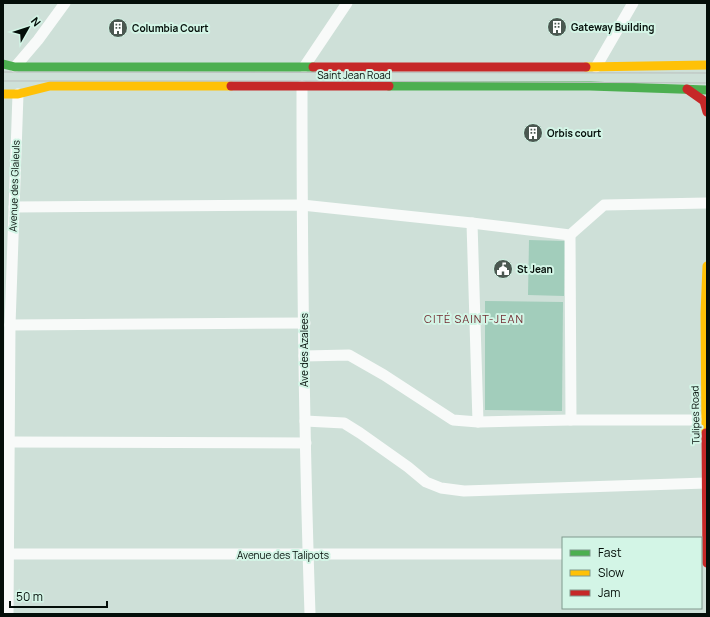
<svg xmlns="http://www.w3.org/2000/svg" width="710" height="617" viewBox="0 0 710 617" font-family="Manrope,sans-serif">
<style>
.green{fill:#a2cdbb}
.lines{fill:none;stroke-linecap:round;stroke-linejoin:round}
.street{stroke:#f8faf9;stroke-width:11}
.fast{stroke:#4caf50;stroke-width:9}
.slow{stroke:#ffc107;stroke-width:9}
.jam{stroke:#c62828;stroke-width:9}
.tram{stroke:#babfbd;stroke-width:1}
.labels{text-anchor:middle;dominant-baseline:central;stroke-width:4;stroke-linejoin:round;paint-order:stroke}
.poi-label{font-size:10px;font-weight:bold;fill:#040e09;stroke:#d3f5e6;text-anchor:start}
.street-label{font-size:10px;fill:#040e09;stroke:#d3f5e6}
.neighbourhood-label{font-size:11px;letter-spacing:1px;fill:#732c32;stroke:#d3f5e6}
</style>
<rect width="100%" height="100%" fill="#cee0d8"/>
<!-- green -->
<g class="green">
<path d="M529,240l36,1 -1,55 -36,-1z"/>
<path d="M485,301l78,1 -1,109 -77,-1z"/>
</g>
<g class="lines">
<!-- street -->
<g class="street">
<path d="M15,67l23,-27 27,-37"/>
<path d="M304,67l43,-64"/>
<path d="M596,67l37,-64"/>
<path d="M302,86c0,176 2,352 8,528"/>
<path d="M14,207l288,-2 170,18 98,12 34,-30 103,-2"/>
<path d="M472,223l6,199"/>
<path d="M570,235l1,185"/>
<path d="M10,325l295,-2"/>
<path d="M304,356l45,-1 35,20 69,45 25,2 93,-2h135"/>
<path d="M305,421l39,2 16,10 48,34 18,15 15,6 23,3 242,-8"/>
<path d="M10,442l296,1"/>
<path d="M3,554h560"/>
<path d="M8,614l2,-289 8,-231"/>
</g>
<!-- fast -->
<g class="fast">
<path d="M3,64l12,3h298"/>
<path d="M389,86h201l117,4"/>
</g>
<!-- slow -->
<g class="slow">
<path d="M586,67l121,-2"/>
<path d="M3,94h15l32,-8h181"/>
<path d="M706,433l-1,-119 2,-48"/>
</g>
<!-- jam -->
<g class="jam">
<path d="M313,67h273"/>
<path d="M231,86h158"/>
<path d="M687,89l17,12 3,11"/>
<path d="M706,433l1,130"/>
</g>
<!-- tram -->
<g class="tram">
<path d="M3,72l704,1"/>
<path d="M3,81h286l418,2"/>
</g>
</g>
<!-- icons -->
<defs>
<g id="building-disc" transform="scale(1)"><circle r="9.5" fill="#4b5851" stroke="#d3f5e6"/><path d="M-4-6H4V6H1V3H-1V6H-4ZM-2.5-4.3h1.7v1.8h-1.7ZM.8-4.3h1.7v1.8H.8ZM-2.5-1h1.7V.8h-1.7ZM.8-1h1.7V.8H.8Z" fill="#fff"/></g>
<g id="civic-disc" transform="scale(1)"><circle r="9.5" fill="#4b5851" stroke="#d3f5e6"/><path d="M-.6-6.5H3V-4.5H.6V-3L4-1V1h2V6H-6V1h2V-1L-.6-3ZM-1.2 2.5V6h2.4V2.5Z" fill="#fff"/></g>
</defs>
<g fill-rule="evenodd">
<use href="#building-disc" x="557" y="27"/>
<use href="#building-disc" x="118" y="28"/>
<use href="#building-disc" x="533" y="133"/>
<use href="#civic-disc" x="503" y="269"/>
</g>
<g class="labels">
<!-- poi labels -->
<g class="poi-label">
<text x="571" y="27">Gateway Building</text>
<text x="132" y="28">Columbia Court</text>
<text x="547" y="133">Orbis court</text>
<text x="517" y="269">St Jean</text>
</g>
<!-- street labels -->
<g class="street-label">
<text x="354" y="75">Saint Jean Road</text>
<text transform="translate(14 186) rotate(-88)">Avenue des Glaieuls</text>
<text transform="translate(304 350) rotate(-90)">Ave des Azalees</text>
<text transform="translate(695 415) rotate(-91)">Tulipes Road</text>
<text x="283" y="555">Avenue des Talipots</text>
</g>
<!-- neighbourhood labels -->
<g class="neighbourhood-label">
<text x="474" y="318">CITÉ SAINT-JEAN</text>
</g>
</g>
<!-- border -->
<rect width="710" height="617" fill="none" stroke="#040e09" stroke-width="8"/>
<!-- legend -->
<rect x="562" y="537" width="140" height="72" fill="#d3f5e6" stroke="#80998e"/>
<rect x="570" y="550" width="20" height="6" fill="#4caf50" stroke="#80998e"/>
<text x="598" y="557" font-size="12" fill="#040e09">Fast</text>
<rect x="570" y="570" width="20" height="6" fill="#ffc107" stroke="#80998e"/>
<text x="598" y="577" font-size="12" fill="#040e09">Slow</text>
<rect x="570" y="590" width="20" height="6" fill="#c62828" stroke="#80998e"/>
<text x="598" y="597" font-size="12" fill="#040e09">Jam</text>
<!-- north arrow -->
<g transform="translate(28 28) rotate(51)" stroke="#d3f5e6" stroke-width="3" paint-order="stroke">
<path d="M0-3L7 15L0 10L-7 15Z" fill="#040e09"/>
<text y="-6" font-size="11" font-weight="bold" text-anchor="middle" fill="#040e09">N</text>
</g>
<!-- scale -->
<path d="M10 601v6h97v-6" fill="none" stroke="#040e09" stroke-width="2"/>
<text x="16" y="601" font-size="12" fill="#040e09" stroke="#d3f5e6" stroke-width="3" paint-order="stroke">50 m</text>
</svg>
